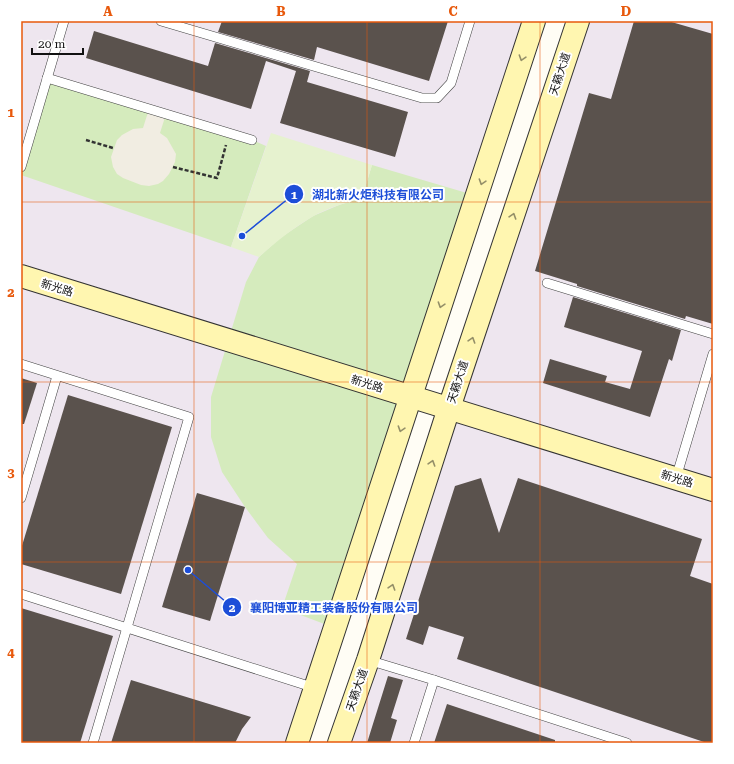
<svg xmlns="http://www.w3.org/2000/svg" width="734" height="764" viewBox="0 0 734 764" font-family="'Roboto Serif','Noto Sans SC',serif">
<style>
.industrial{fill:#eee6ef}
.green{fill:#d5ebbd}
.pitch{fill:#e6f2cf}
.plaza{fill:#f1ede2}
.building{fill:#5a524d}
.lines{fill:none;stroke-linecap:round;stroke-linejoin:round}
.lane-casing{stroke:#444;stroke-width:10}
.secondary-casing{stroke:#333;stroke-width:24}
.path{stroke:#333;stroke-width:2.5;stroke-dasharray:4 2;stroke-linecap:butt}
.lane{stroke:#fff;stroke-width:9}
.secondary{stroke:#fff6b0;stroke-width:22}
.oneway{stroke:#948f68}
.grid{fill:none;stroke:#e8590c;stroke-width:1;stroke-opacity:0.55}
.labels{text-anchor:middle;dominant-baseline:central;stroke-width:4;stroke-linejoin:round;paint-order:stroke}
.street-label{font-size:11px;fill:#111;stroke:#fff}
.leader{fill:none;stroke:#1d4ed8;stroke-width:1.5}
.callout-dot{fill:#1d4ed8;stroke:#fff;stroke-width:1.5}
.mark-label{font-size:12px;text-anchor:middle;font-weight:bold;fill:#fff}
.callout-label{font-size:12px;text-anchor:middle;font-weight:bold;fill:#1d4ed8;stroke:#fff;stroke-width:4;stroke-linejoin:round;paint-order:stroke}
.neatline{fill:none;stroke:#e8590c;stroke-width:1.5}
.grid-label{font-size:13px;text-anchor:middle;font-weight:bold;fill:#e8590c}
</style>
<rect width="100%" height="100%" fill="#fffdf5"/>
<!-- industrial -->
<g class="industrial">
<path d="M21,21h513l-237,722h-276z"/>
<path d="M578,21h135v722h-376z"/>
</g>
<!-- green -->
<g class="green">
<path d="M47,78l205,62 14,6 -35,101 -210,-72v-8z"/>
<path d="M372,165l105,31 -142,432 -53,-20 15,-44 -29,-26 -23,-31 -23,-35 -11,-35v-40l35,-115 13,-25 21,-19 33,-22 26,-11 23,-7z"/>
</g>
<!-- pitch -->
<path class="pitch" d="M271,133l101,32 -10,33c-17,5 -35,10 -50,19 -19,11 -36,25 -53,40l-28,-10z"/>
<!-- plaza -->
<path class="plaza" d="M149,109l17,5 -6,19 7,5 9,16 -1,8 -6,12 -6,7 -5,3 -9,2 -8,-1 -18,-7 -6,-4 -4,-7 -2,-10 6,-17 5,-5 11,-6 10,-1z"/>
<!-- building -->
<g class="building">
<path d="M222,21h226l-19,60 -112,-34 -3,13 -96,-28z"/>
<path d="M634,21h34l45,13v290l-27,-8 -1,3 -108,-33v-2l-42,-13 54,-178 22,6z"/>
<path d="M94,31l114,35 7,-23 95,28 -3,11 101,30 -13,45 -115,-34 16,-52 -30,-10 -15,48 -165,-51z"/>
<path d="M573,297l108,33 -9,31 -3,-2 -19,58 -107,-34 7,-24 57,17 -2,6 25,7 12,-38 -78,-24z"/>
<path d="M21,378l16,5 -13,41h-3z"/>
<path d="M68,395l104,32 -51,167 -100,-30v-15z"/>
<path d="M481,478l18,55 19,-55 184,61 -12,37 23,8v159h-6l-250,-84 7,-22 -35,-11 -6,19 -17,-6 49,-153z"/>
<path d="M197,493l48,14 -35,114 -48,-14z"/>
<path d="M21,608l92,28 -33,107h-59z"/>
<path d="M388,676l15,4 -12,38 6,2 -7,23h-23z"/>
<path d="M131,680l88,27 32,10 -9,12 -7,14h-124z"/>
<path d="M447,704l108,36v3h-121z"/>
</g>
<g class="lines">
<!-- lane casing -->
<g class="lane-casing">
<g id="lane">
<path d="M161,21l261,77h15l14,-15 19,-62"/>
<path d="M47,78l205,62"/>
<path d="M21,167l43,-146"/>
<path d="M547,283l166,51"/>
<path d="M21,364l168,53 -96,326"/>
<path d="M676,478l37,-124"/>
<path d="M21,498l36,-122"/>
<path d="M21,594l294,94"/>
<path d="M368,660l66,20 -20,63"/>
<path d="M434,680l193,63"/>
</g>
</g>
<!-- secondary casing -->
<g class="secondary-casing">
<g id="secondary">
<path d="M21,276l692,214"/>
<path d="M297,743l237,-722"/>
<path d="M339,743l29,-83 81,-252 129,-387"/>
</g>
</g>
<!-- path -->
<g class="path">
<path d="M86,140l27,8"/>
<path d="M173,167l44,11 9,-33"/>
</g>
<!-- lane -->
<use href="#lane" class="lane"/>
<!-- secondary -->
<use href="#secondary" class="secondary"/>
</g>
<!-- one-way arrows -->
<defs><path id="oneway-chevron" d="M-2-3.5L2.5 0L-2 3.5" fill="none" stroke-width="1.6" stroke-linecap="round" stroke-linejoin="round"/></defs>
<g class="oneway">
<use href="#oneway-chevron" transform="translate(522 58) rotate(108)"/>
<use href="#oneway-chevron" transform="translate(482 182) rotate(108)"/>
<use href="#oneway-chevron" transform="translate(513 216) rotate(-72)"/>
<use href="#oneway-chevron" transform="translate(441 305) rotate(108)"/>
<use href="#oneway-chevron" transform="translate(472 340) rotate(-72)"/>
<use href="#oneway-chevron" transform="translate(401 429) rotate(108)"/>
<use href="#oneway-chevron" transform="translate(432 463) rotate(-72)"/>
<use href="#oneway-chevron" transform="translate(392 587) rotate(-72)"/>
</g>
<!-- grid -->
<path class="grid" d="M194,21v722M367,21v722M540,21v722M21,202h692M21,382h692M21,562h692"/>
<g class="labels">
<!-- street labels -->
<g class="street-label">
<text transform="translate(560 74) rotate(-72)">天籁大道</text>
<text transform="translate(57 288) rotate(17)">新光路</text>
<text transform="translate(458 382) rotate(-72)">天籁大道</text>
<text transform="translate(367 384) rotate(17)">新光路</text>
<text transform="translate(677 479) rotate(17)">新光路</text>
<text transform="translate(357 690) rotate(-71)">天籁大道</text>
</g>
</g>
<!-- callouts -->
<path class="leader" d="M242 236L294 194M188 570L232 607"/>
<g class="callout-dot">
<circle cx="242" cy="236" r="4"/>
<circle cx="188" cy="570" r="4"/>
<circle cx="294" cy="194" r="10"/>
<circle cx="232" cy="607" r="10"/>
</g>
<g class="mark-label">
<text x="294" y="199">1</text>
<text x="232" y="612">2</text>
</g>
<g class="callout-label">
<text x="378" y="199">湖北新火炬科技有限公司</text>
<text x="334" y="612">襄阳博亚精工装备股份有限公司</text>
</g>
<!-- border -->
<rect width="734" height="764" fill="none" stroke="#ffffff" stroke-width="44"/>
<!-- scale -->
<path d="M32 48v6h51v-6" fill="none" stroke="#111111" stroke-width="2"/>
<text x="38" y="48" font-size="12" fill="#111111" stroke="#ffffff" stroke-width="3" paint-order="stroke">20 m</text>
<rect x="22" y="22" width="690" height="720" class="neatline"/>
<g class="grid-label">
<text x="108" y="16">A</text>
<text x="281" y="16">B</text>
<text x="453" y="16">C</text>
<text x="626" y="16">D</text>
<text x="11" y="117">1</text>
<text x="11" y="297">2</text>
<text x="11" y="477">3</text>
<text x="11" y="657">4</text>
</g>
</svg>
